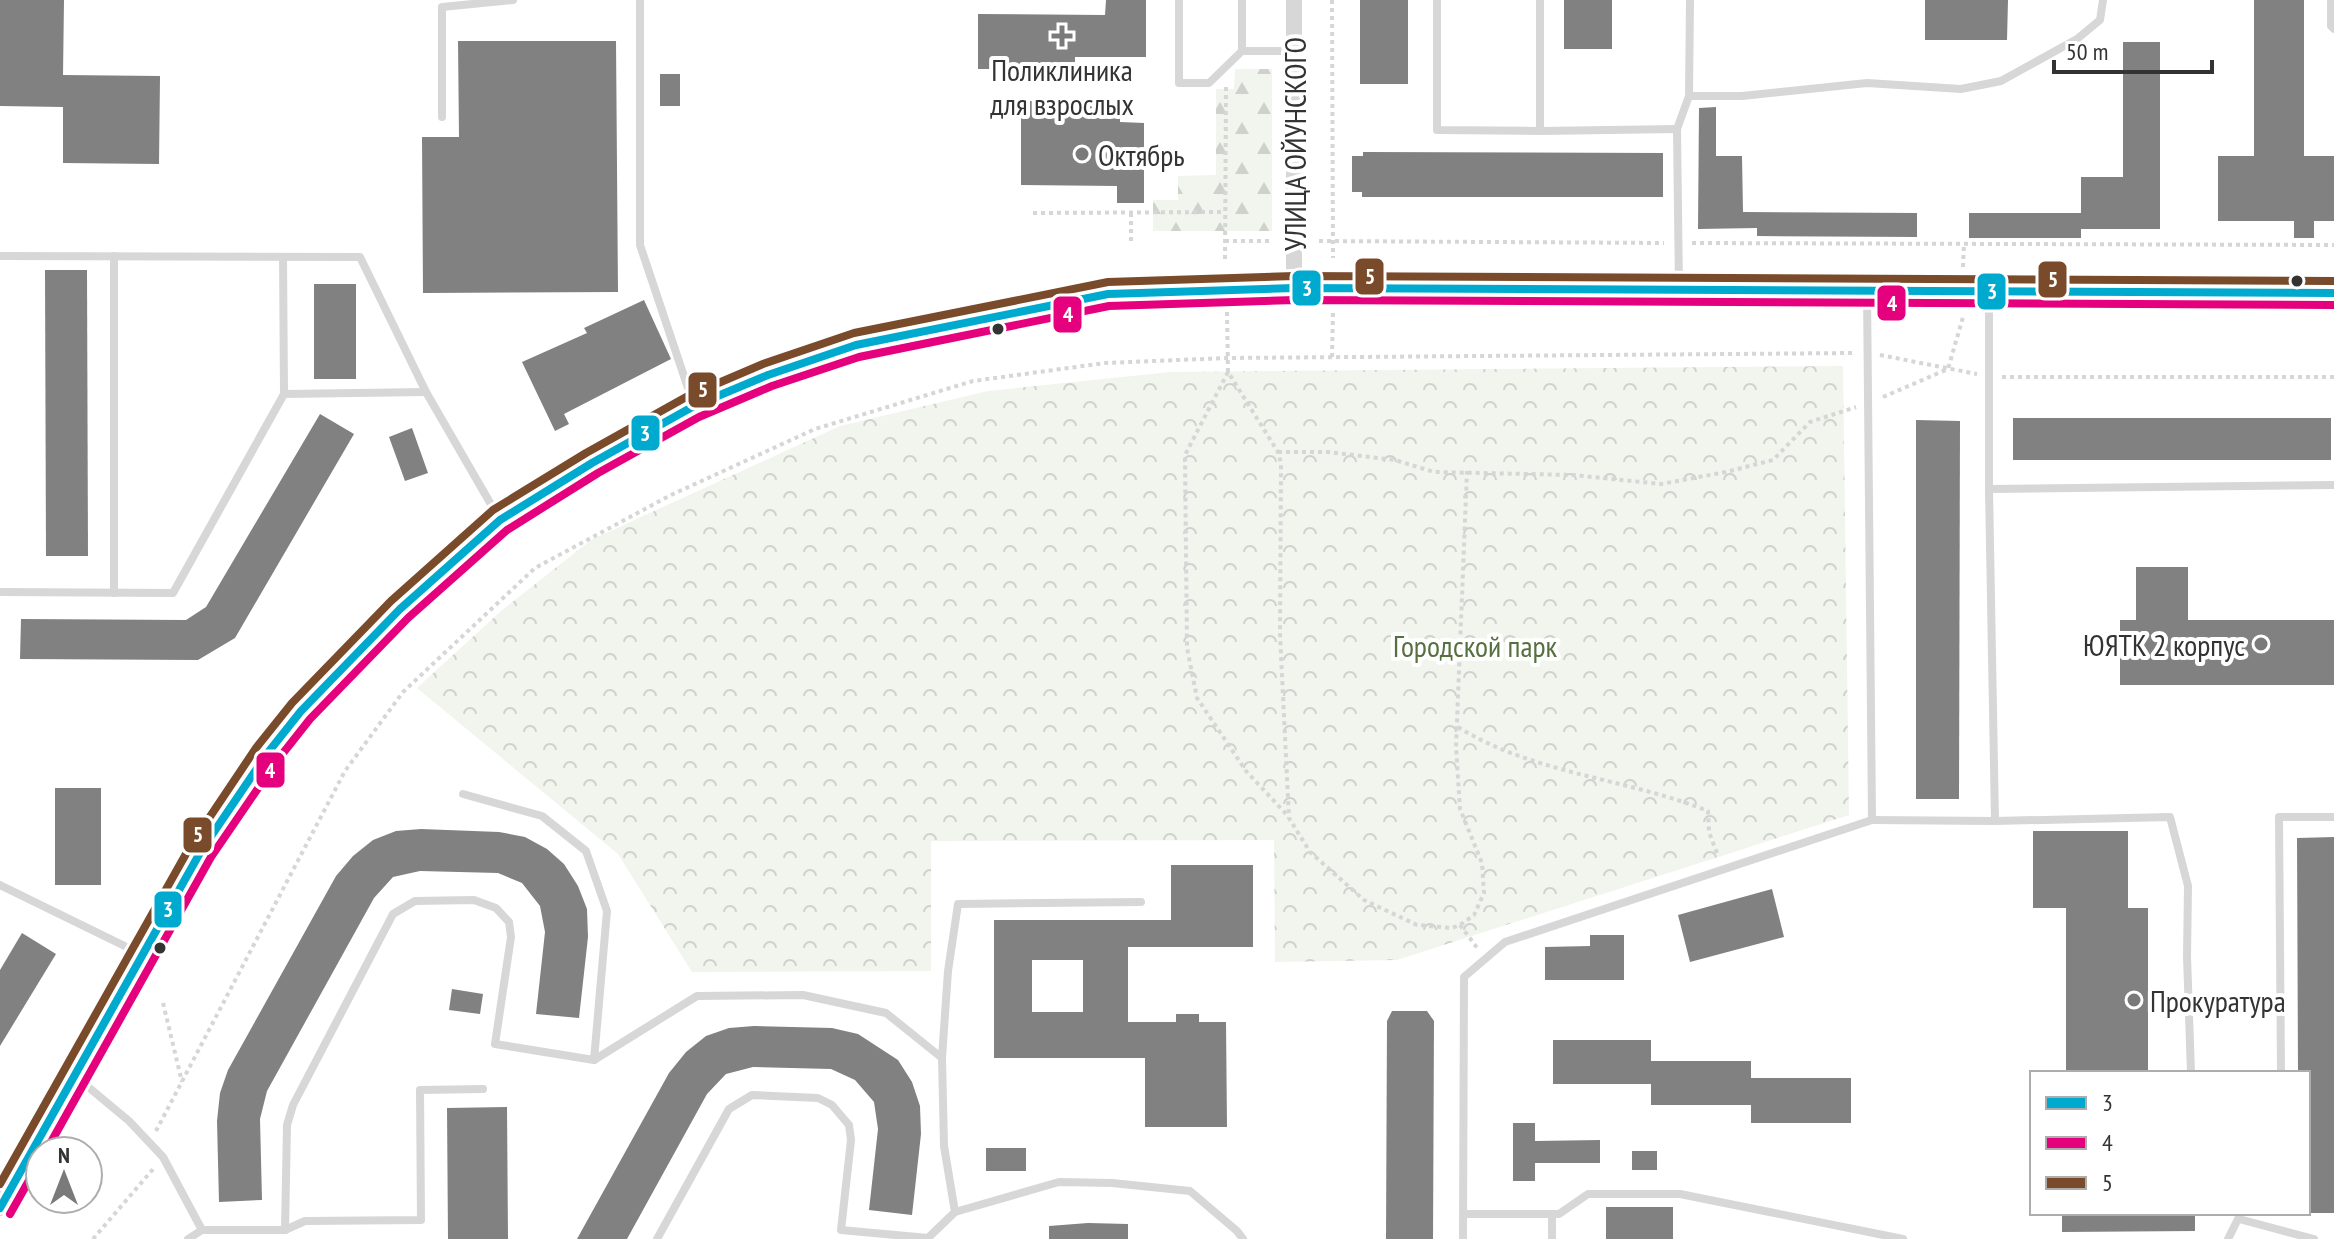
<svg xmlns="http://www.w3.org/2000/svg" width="2334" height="1239" viewBox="0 0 2334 1239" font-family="'PT Sans Narrow',sans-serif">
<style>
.forest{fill:url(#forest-firs)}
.park{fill:url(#park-crowns)}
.building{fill:#818181;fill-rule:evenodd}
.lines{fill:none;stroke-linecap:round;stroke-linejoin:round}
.path{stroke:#d6d6d6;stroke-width:4;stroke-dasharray:4 4;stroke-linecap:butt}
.service{stroke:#d7d7d7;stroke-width:8}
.minor{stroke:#d7d7d7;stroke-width:16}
.bus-1-casing{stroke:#fff;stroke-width:14}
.bus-2-casing{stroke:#fff;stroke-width:14}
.bus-3-casing{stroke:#fff;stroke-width:14}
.bus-1{stroke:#00a9ce;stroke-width:8}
.bus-2{stroke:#e5007d;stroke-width:8}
.bus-3{stroke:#7a4b2a;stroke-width:8}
.poi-dot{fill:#7a7a7a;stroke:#fff;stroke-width:3}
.bus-dot{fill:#333;stroke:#fff;stroke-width:3}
.labels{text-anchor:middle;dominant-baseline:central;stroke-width:8;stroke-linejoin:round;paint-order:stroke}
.poi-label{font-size:30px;fill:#333;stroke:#fff;text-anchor:start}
.street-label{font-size:30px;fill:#333;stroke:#fff}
.park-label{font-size:30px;fill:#56703f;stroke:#fff}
.line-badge{stroke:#fff;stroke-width:3}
.badge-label{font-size:22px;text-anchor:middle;font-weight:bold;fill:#fff}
</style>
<defs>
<pattern id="forest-firs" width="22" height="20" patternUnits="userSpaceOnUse" patternTransform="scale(2)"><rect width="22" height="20" fill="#f1f5ed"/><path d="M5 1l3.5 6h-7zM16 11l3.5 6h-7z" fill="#cfd2cc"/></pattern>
<pattern id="park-crowns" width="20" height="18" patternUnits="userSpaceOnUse" patternTransform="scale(2)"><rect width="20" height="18" fill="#f1f5ed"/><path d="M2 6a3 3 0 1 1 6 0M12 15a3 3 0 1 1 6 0" fill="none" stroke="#cfd2cc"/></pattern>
</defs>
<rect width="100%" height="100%" fill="#fff"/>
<!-- forest -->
<path class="forest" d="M1235,69h37v162h-119v-31h25v-24l38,-1v-86h18z"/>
<!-- park -->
<path class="park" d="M1843,366l6,449 -452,145 -122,2 -1,-122 -343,1v130l-239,1 -74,-118 -201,-166 84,-77 90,-71 249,-114 148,-35 183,-19z"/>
<!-- building -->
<g class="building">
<path d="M0,0h64l-1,75 97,1 -1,88 -96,-1v-56l-63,-1z"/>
<path d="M1106,0h40v57h-71v12h-97v-55l127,1z"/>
<rect x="1360" y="0" width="48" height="84"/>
<rect x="1564" y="0" width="48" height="49"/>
<path d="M1925,0h83l-1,40h-82z"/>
<path d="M2254,0h50v156h30v65h-20v17h-20v-17h-76v-65h36z"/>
<path d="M458,41h158l2,251 -195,1 -1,-156h37z"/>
<path d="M2123,42h37v187h-79v9h-112v-25h112v-36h42z"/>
<rect x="660" y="74" width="20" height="32"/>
<path d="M1021,101h99v21l24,1v80h-27v-17l-96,-1z"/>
<path d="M1716,107v49h26l1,56 174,1v24l-160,-1v-8l-59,1 1,-121z"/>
<path d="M1363,152l300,1v44h-301v-5h-10v-36h11z"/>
<path d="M45,270h42l1,286h-42z"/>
<rect x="314" y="284" width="42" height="95"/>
<path d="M644,300l27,59 -107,55 5,10 -14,7 -33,-69 65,-29 -3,-5z"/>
<path d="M320,414l34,20 -119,204 -37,22 -178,-1 1,-40 165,1 20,-13z"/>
<rect x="2013" y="418" width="318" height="42"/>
<path d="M1916,420l44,1 -1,378h-43z"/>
<path d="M412,428l16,45 -23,8 -16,-44z"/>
<path d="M2136,567h52v53h146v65h-214v-65h16z"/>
<rect x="55" y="788" width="46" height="97"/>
<path d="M421,829l78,3 26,5 22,12 17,15 14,22 9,23 1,28 -9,81 -43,-4 9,-82 -5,-26 -18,-23 -24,-10 -78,-2 -27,6 -19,21 -107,193 -7,28 2,81 -43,2 -2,-81 3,-28 8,-23 108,-194 17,-20 20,-16 23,-9z"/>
<path d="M2033,831h95v77h20v165h-82v-165h-33z"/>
<path d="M2334,837v376h-26v-140h-10l-1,-235z"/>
<path d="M1171,865h82v82h-125v75h48v-8h23v8h27l1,105h-82v-69h-151v-138h177zM1032,960h51v52h-51z"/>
<path d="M1772,889l12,48 -94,25 -12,-47z"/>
<path d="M22,933l34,21 -56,92v-76z"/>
<path d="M1590,935h34v45h-79v-33l45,-1z"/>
<path d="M452,989l31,5 -3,20 -31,-4z"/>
<path d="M1392,1011h35l7,10 -1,218h-47l1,-218z"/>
<path d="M754,1026l78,2 26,6 40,26 14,22 8,24 1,28 -9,81 -43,-5 9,-81 -4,-27 -19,-22 -24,-11 -78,-2 -27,7 -19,20 -80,145h-50l92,-166 17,-21 20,-16 23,-8z"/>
<path d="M1553,1040h98v21h100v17h100v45h-100v-18h-100v-21h-98z"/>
<path d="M507,1107l1,132h-60l-1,-131z"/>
<path d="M1513,1123h22v18l65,-1v23h-65v18h-22z"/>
<rect x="986" y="1148" width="40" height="23"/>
<rect x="1632" y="1151" width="25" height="19"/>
<rect x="1606" y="1207" width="67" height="32"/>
<path d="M2062,1213h133v18l-133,1z"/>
<path d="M1088,1223l40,1v15h-79v-13z"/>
</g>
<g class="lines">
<!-- path -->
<g class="path">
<path d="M1332,0l1,258"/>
<path d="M1033,213l192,-1"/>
<path d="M1131,213v32"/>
<path d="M1225,241h47"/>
<path d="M1319,241l345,2"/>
<path d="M1692,243l642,2"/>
<path d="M1225,259l1,-173"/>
<path d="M1963,267l1,-24"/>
<path d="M1227,312l1,60 50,80 3,11 -1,171 9,184 21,34 54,48 53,25 35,3 8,-3 14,-10 10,-22 -2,-30 -22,-54 -4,-62 11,-276"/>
<path d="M1880,355l97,19"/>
<path d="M1332,357l1,-44"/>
<path d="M1228,372l-43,83 2,193 10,50 49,73 42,45"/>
<path d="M2002,377h332"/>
<path d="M1883,397l65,-28 15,-52"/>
<path d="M1278,452h50l67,8 39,12 139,3 88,9 65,-12 47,-12 37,-38 46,-15"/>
<path d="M1458,727c75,47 168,51 250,84l1,21 9,24"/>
<path d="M1460,925l18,24"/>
<path d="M163,1003l19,79"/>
<path d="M156,1131l189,-360 58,-79 132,-124 136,-73 144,-66 158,-48 132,-18 123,-5 627,-5"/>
<path d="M93,1239l61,-71"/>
</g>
<!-- service -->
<g class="service">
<path d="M640,0v245l54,161"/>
<path d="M1179,0v83h30l33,-32"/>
<path d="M1242,0v51h52"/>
<path d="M1437,0v130l103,1"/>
<path d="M1540,0v131l137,-2"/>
<path d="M2331,0v26l3,3"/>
<path d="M1689,96h53l125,-13 94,6 40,-8 76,-42 23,-19 3,-20"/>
<path d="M442,117v-110l71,-7"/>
<path d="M0,256l360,1 66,135 74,128"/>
<path d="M114,256v337"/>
<path d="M283,257l1,137"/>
<path d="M1679,290l-2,-161 12,-33 1,-96"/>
<path d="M1989,489l345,-4"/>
<path d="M0,592l173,1 111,-199 142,-2"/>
<path d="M1872,820l123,1 -6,-332v-198"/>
<path d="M1995,821l175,-4 18,69 -1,70 4,117"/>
<path d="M0,885l143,70"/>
<path d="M942,1058l6,-87 10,-67 183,-2"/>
<path d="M594,1060l103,-64 106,-1 83,18 56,45 2,88 11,66"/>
<path d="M2281,1073l-2,-256h55"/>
<path d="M75,1076l54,45 34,36 39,73h83l20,-9 116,-1 -1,-130 63,-1"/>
<path d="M1463,1214h96l29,-20h92l223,45"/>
<path d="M1552,1214v25"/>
<path d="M2239,1219l75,20"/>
<path d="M285,1230l2,-105 6,-20 100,-191 22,-13 59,-1 22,8 13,14 2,15 -16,107 99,16 13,-149 -21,-60 -44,-35 -79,-22"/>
<path d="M188,1239l14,-9"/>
<path d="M657,1239l72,-130 23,-14 66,3 14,7 17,20 2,15 -10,90 87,8 27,-26 104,-30 53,1 78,8 47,40 6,8"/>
<path d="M1463,1239l1,-262 41,-35 367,-122 -5,-529"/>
<path d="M2228,1239l13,-26"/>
</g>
<!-- minor -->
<g class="minor">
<path d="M1294,288v-288"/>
<path d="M0,1208l201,-357 65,-96 35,-44 99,-102 100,-89 92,-57 102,-57 74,-31 88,-30 252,-51 186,-6 1040,5"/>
</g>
<!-- bus-1 casing -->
<g class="bus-1-casing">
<path id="bus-1" d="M0,1208l201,-357 65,-96 35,-44 99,-102 100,-89 92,-57 102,-57 74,-31 88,-30 252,-51 186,-6 1040,5"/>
</g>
<!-- bus-2 casing -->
<g class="bus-2-casing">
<g id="bus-2">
<path d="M46,1151l165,-294 65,-95 34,-43 98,-101 99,-88 91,-57 101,-56 73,-31 87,-29 250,-51 185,-6 1040,5"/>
<path d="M10,1214l30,-53"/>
</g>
</g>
<!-- bus-3 casing -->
<g class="bus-3-casing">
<path id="bus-3" d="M0,1184l191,-339 65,-97 36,-45 99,-102 102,-91 93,-57 102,-57 75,-32 91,-31 254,-51 186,-6 1040,5"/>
</g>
<!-- bus-1 -->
<use href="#bus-1" class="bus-1"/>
<!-- bus-2 -->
<use href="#bus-2" class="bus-2"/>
<!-- bus-3 -->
<use href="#bus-3" class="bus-3"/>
</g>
<!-- markers -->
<g class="poi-dot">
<path d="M1058 24h8v8h8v8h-8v8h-8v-8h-8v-8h8z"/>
<circle cx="1082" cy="154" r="8"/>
<circle cx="2261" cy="644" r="8"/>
<circle cx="2134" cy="1000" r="8"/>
</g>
<g class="bus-dot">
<circle cx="2297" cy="281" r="7"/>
<circle cx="998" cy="329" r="7"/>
<circle cx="160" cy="948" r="7"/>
</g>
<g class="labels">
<!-- poi labels -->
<g class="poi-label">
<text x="1062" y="69" text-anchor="middle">Поликлиника<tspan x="1062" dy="34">для взрослых</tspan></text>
<text x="1098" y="154">Октябрь</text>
<text x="2245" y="644" text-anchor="end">ЮЯТК 2 корпус</text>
<text x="2150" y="1000">Прокуратура</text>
</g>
<!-- street labels -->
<g class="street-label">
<text transform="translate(1294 144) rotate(-90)">УЛИЦА ОЙУНСКОГО</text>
</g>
<!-- park labels -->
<g class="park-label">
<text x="1475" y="645">Городской парк</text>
</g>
</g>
<g class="line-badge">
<rect x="1354" y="257" width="31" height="39" rx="8" fill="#7a4b2a"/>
<rect x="2037" y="260" width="31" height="39" rx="8" fill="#7a4b2a"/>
<rect x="1291" y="269" width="31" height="38" rx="8" fill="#00a9ce"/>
<rect x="1976" y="272" width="31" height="39" rx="8" fill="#00a9ce"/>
<rect x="1876" y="284" width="31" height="38" rx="8" fill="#e5007d"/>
<rect x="1052" y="295" width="31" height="39" rx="8" fill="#e5007d"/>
<rect x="687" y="371" width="31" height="38" rx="8" fill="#7a4b2a"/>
<rect x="630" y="414" width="31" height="38" rx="8" fill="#00a9ce"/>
<rect x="255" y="751" width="31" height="38" rx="8" fill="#e5007d"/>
<rect x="182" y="816" width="31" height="38" rx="8" fill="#7a4b2a"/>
<rect x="153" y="890" width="30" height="39" rx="8" fill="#00a9ce"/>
</g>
<g class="badge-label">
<text x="1370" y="284">5</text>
<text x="2053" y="287">5</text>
<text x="1307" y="296">3</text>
<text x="1992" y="299">3</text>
<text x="1892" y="311">4</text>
<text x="1068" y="322">4</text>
<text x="703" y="397">5</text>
<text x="645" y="441">3</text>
<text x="270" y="778">4</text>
<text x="198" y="842">5</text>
<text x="168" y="917">3</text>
</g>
<!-- legend -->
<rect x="2030" y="1071" width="280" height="144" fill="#ffffff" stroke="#adadad" stroke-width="2"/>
<rect x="2046" y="1097" width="40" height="12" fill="#00a9ce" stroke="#adadad" stroke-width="2"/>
<text x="2102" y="1111" font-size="24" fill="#333333">3</text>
<rect x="2046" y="1137" width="40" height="12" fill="#e5007d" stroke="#adadad" stroke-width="2"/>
<text x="2102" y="1151" font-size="24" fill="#333333">4</text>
<rect x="2046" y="1177" width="40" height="12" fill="#7a4b2a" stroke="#adadad" stroke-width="2"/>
<text x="2102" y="1191" font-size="24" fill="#333333">5</text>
<!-- north arrow -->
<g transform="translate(64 1175)"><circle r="38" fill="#ffffff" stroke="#adadad" stroke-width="2"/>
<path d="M0-6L14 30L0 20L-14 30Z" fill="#7a7a7a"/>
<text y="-12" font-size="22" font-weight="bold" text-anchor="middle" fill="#333333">N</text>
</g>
<!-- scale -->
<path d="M2054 60v12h158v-12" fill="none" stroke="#333333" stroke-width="4"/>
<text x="2066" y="60" font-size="24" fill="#333333" stroke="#ffffff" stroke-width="6" paint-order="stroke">50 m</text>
</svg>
